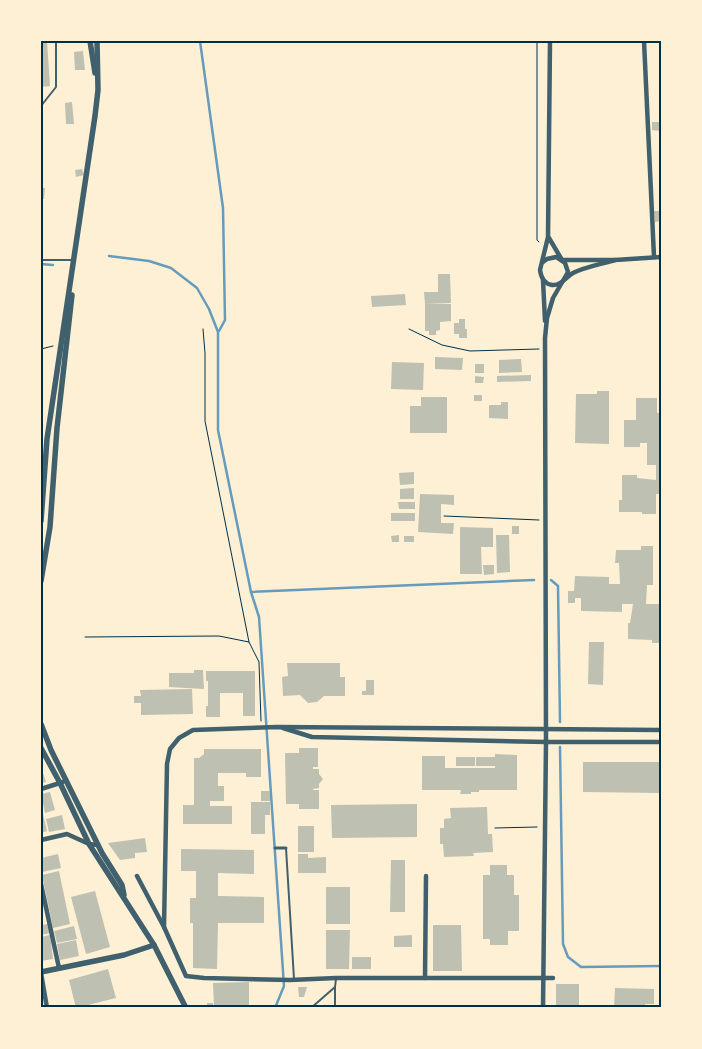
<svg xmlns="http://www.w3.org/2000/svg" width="702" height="1049" viewBox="0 0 702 1049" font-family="'Space Grotesk',sans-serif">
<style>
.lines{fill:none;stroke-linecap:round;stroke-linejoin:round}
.stream{stroke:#669bbc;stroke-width:2.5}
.building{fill:#bec0b2}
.path{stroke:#003049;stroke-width:1}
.service{stroke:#3f606c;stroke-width:2}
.pedestrian{stroke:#3f606c;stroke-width:3}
.minor{stroke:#3f606c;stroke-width:4.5}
.tertiary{stroke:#3f606c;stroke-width:5.5}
.neatline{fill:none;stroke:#003049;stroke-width:2}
</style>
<rect width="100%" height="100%" fill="#fdf0d5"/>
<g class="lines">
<!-- stream -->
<g class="stream">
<path d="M200,41l23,167 2,112 -6,11"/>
<path d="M109,256l40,5 22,7 26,20 12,21 9,23v98l33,162 8,25 25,369 -9,22"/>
<path d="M41,264l12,1"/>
<path d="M551,580l7,6 2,136"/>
<path d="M251,592l283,-12"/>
<path d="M560,747l3,197 5,13 13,10 80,-1"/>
</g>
</g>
<!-- building -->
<g class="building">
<path d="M41,41h6l3,45 -9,1z"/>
<path d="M83,51l2,19h-10l-1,-18z"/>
<path d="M72,102l2,22h-8l-1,-21z"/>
<path d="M652,122h8v9l-8,-1z"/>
<path d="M82,169l2,6 -8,2 -1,-7z"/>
<path d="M41,188h4l-1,11h-3z"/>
<path d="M654,211h6l1,10 -6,1z"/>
<path d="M438,274h12l1,29 -26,1 -1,-12h14z"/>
<path d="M405,294l1,11 -34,2 -1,-11z"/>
<path d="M425,304h26v17l-11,1v8l-4,1v4h-7v-4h-4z"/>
<path d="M459,319h6v10h2v9h-8v-4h-5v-11h5z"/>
<path d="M435,357l28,1 -1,12 -27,-1z"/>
<path d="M521,359l1,13 -23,1v-13z"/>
<path d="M392,362l32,1 -1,27 -32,-1z"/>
<rect x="475" y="364" width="9" height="9"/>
<path d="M531,375v6l-34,1v-6z"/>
<path d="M475,376l9,1 -1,6h-8z"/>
<path d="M597,391h12v53l-34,-1 1,-49h21z"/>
<rect x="474" y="395" width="8" height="6"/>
<path d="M421,397h26v36h-37v-27h11z"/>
<path d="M636,398h21v15h4v81h-5v20h-14v-2h-23v-12h3v-25h15v3l19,2v-15h-9v-22h-7v4h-16v-27h12z"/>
<path d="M501,402h7v17l-19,-1v-13h12z"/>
<path d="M414,472v12l-14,1 -1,-12z"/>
<path d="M414,488v11h-14v-10z"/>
<path d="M420,494l34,1v10l-13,-1v19h13l-1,11 -35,-2z"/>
<path d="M398,502h17v7h-16z"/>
<rect x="391" y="513" width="24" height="8"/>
<rect x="512" y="526" width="7" height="8"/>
<path d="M460,527l33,1v19h-12l1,27h-22z"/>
<path d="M399,535v7h-7l-1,-6z"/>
<path d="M496,535h13l1,37 -13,1z"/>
<rect x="404" y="536" width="10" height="6"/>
<path d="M641,546h12v39h-6l-1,19h15v39h-9v-3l-24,-1v-16h2l3,-19h-11v8l-41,-1v-13h-6v5h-7v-12h6l1,-15 34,1v7h11l-1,-21h-4l1,-13h25z"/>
<path d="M483,565h11v9l-10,1z"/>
<path d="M589,642h15l-1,43 -15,-1z"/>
<path d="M287,663h53v14h5v19h-21l-7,6 -9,1 -8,-8 -17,1 -1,-19 6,-1z"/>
<path d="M194,670h9l1,19 -35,-2v-14h25z"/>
<path d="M206,671h49v45h-12v-23h-23v24h-14v-11h2v-25h-2z"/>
<path d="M366,680h8v15h-12v-4h4z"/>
<path d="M192,689l1,25 -52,1v-12h-7v-7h7l-1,-6z"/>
<path d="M299,748h19v19h-5v2h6v5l4,5 -4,5v4l-6,1v1h6v19h-20v-5h-13l-1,-51h14z"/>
<path d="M204,749h57v28h-15v-4h-28v13h6v15h-14v5h22v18h-49v-19h11v-47h5l5,-4z"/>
<path d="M495,754l22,1v35h-38v2h-8v2h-11l1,-4h-39v-34h23v12h50v-2h-19v-9h19z"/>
<rect x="456" y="757" width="19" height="9"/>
<path d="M583,762h78v31l-78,-1z"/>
<path d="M41,767l5,15 -5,1z"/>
<rect x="261" y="791" width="9" height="10"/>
<path d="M50,792l5,18 -10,3 -4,-19z"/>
<path d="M251,802h19v13h-5v19h-14z"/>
<path d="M417,804v33l-85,1 -1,-33z"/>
<path d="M41,805l6,26 -6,2z"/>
<path d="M487,807l1,27h4l1,18 -20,1 1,3 -30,1 -1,-13h-3v-16h4v-9l7,-1 -1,-10z"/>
<path d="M62,815l3,14 -16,3 -3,-13z"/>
<rect x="298" y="826" width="16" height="26"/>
<path d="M145,838l2,14 -12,1v5l-15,2 -12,-17z"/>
<path d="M181,849l73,1v24l-36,-1v23l46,1v26h-46l-1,46 -24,-1v-45h-3v-25h6v-27h-15z"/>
<path d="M58,854l3,14 -19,4 -1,-14z"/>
<path d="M298,854h10v4l18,-1v16h-28z"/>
<path d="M391,860h14v52h-15z"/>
<path d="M490,865h17v10h7v20h5v36h-11v14h-18v-6h-7v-64h7z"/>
<path d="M59,871l11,53 -17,4 -11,-53z"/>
<rect x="326" y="887" width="24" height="37"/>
<path d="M95,891l15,56 -24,7 -15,-57z"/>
<path d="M48,924l2,9 -9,2v-10z"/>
<path d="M433,925h28l1,46h-29z"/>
<path d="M74,926l3,13 -20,4 -3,-12z"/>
<path d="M326,930h24l-1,39h-23z"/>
<path d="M50,935l3,24 -12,2v-24z"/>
<path d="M412,935v12h-18v-11z"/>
<path d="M76,940l3,16 -19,4 -3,-16z"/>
<rect x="352" y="957" width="19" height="12"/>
<path d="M108,969l8,29 -40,10 -7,-28z"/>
<path d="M249,982v26h-35l-1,-25z"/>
<rect x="556" y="984" width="23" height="24"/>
<path d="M298,987h9l-3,10h-5z"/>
<path d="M615,988l39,1v15h-9v4h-31z"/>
<rect x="207" y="1003" width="6" height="5"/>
</g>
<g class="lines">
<!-- path -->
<g class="path">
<path d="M537,41v199l2,2"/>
<path d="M203,329l2,24v68l44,221"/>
<path d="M409,329l33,16 28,6 69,-2"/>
<path d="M41,349l12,-3"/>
<path d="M444,516l95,4"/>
<path d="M85,637l134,-1 30,6 10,20 2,59"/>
<path d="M495,828l42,-1"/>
</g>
<!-- service -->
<g class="service">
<path d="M41,106l15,-19v-46"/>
<path d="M41,260h31"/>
<path d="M286,848l8,131"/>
<path d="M311,1008l24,-21 1,-8"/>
<path d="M335,1008v-21"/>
</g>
<!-- pedestrian -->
<path class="pedestrian" d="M275,848h11"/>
<!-- minor -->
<g class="minor">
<path d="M550,41l-2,196 -8,33c1,7 4,14 12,15 9,1 14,-8 21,-12 12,-6 29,-9 42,-13"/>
<path d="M644,41l10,216"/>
<path d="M549,238l13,22h53l46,-3"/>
<path d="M543,262l4,-3 9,-2 9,6 3,9 -15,26 -6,20 -2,20 1,404 -3,266"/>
<path d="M543,280l2,41"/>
<path d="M283,728l29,9 234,5h115"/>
<path d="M41,789l22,-7"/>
<path d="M41,840l26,-6 22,10 9,1"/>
<path d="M137,876l27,51 22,49 18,2 86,2 46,-2h217"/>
<path d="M41,884l18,84"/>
<path d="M164,927l3,-163 3,-15 9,-11 14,-8 84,-3 384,3"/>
<path d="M41,973l6,35"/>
<path d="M425,978l1,-102"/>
</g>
<!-- tertiary -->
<g class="tertiary">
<path d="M90,41l5,32"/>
<path d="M41,521l6,-82 48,-323 3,-26 -1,-49"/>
<path d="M41,581l9,-54 7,-99 15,-133"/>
<path d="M41,724l10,26 51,103 20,32 2,10"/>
<path d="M41,748l19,35 29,61 65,101 32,63"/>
<path d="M41,972l83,-17 30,-10"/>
</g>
</g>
<!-- border -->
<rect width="702" height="1049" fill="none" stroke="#fdf0d5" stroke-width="85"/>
<rect x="42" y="42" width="618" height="964" class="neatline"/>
</svg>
